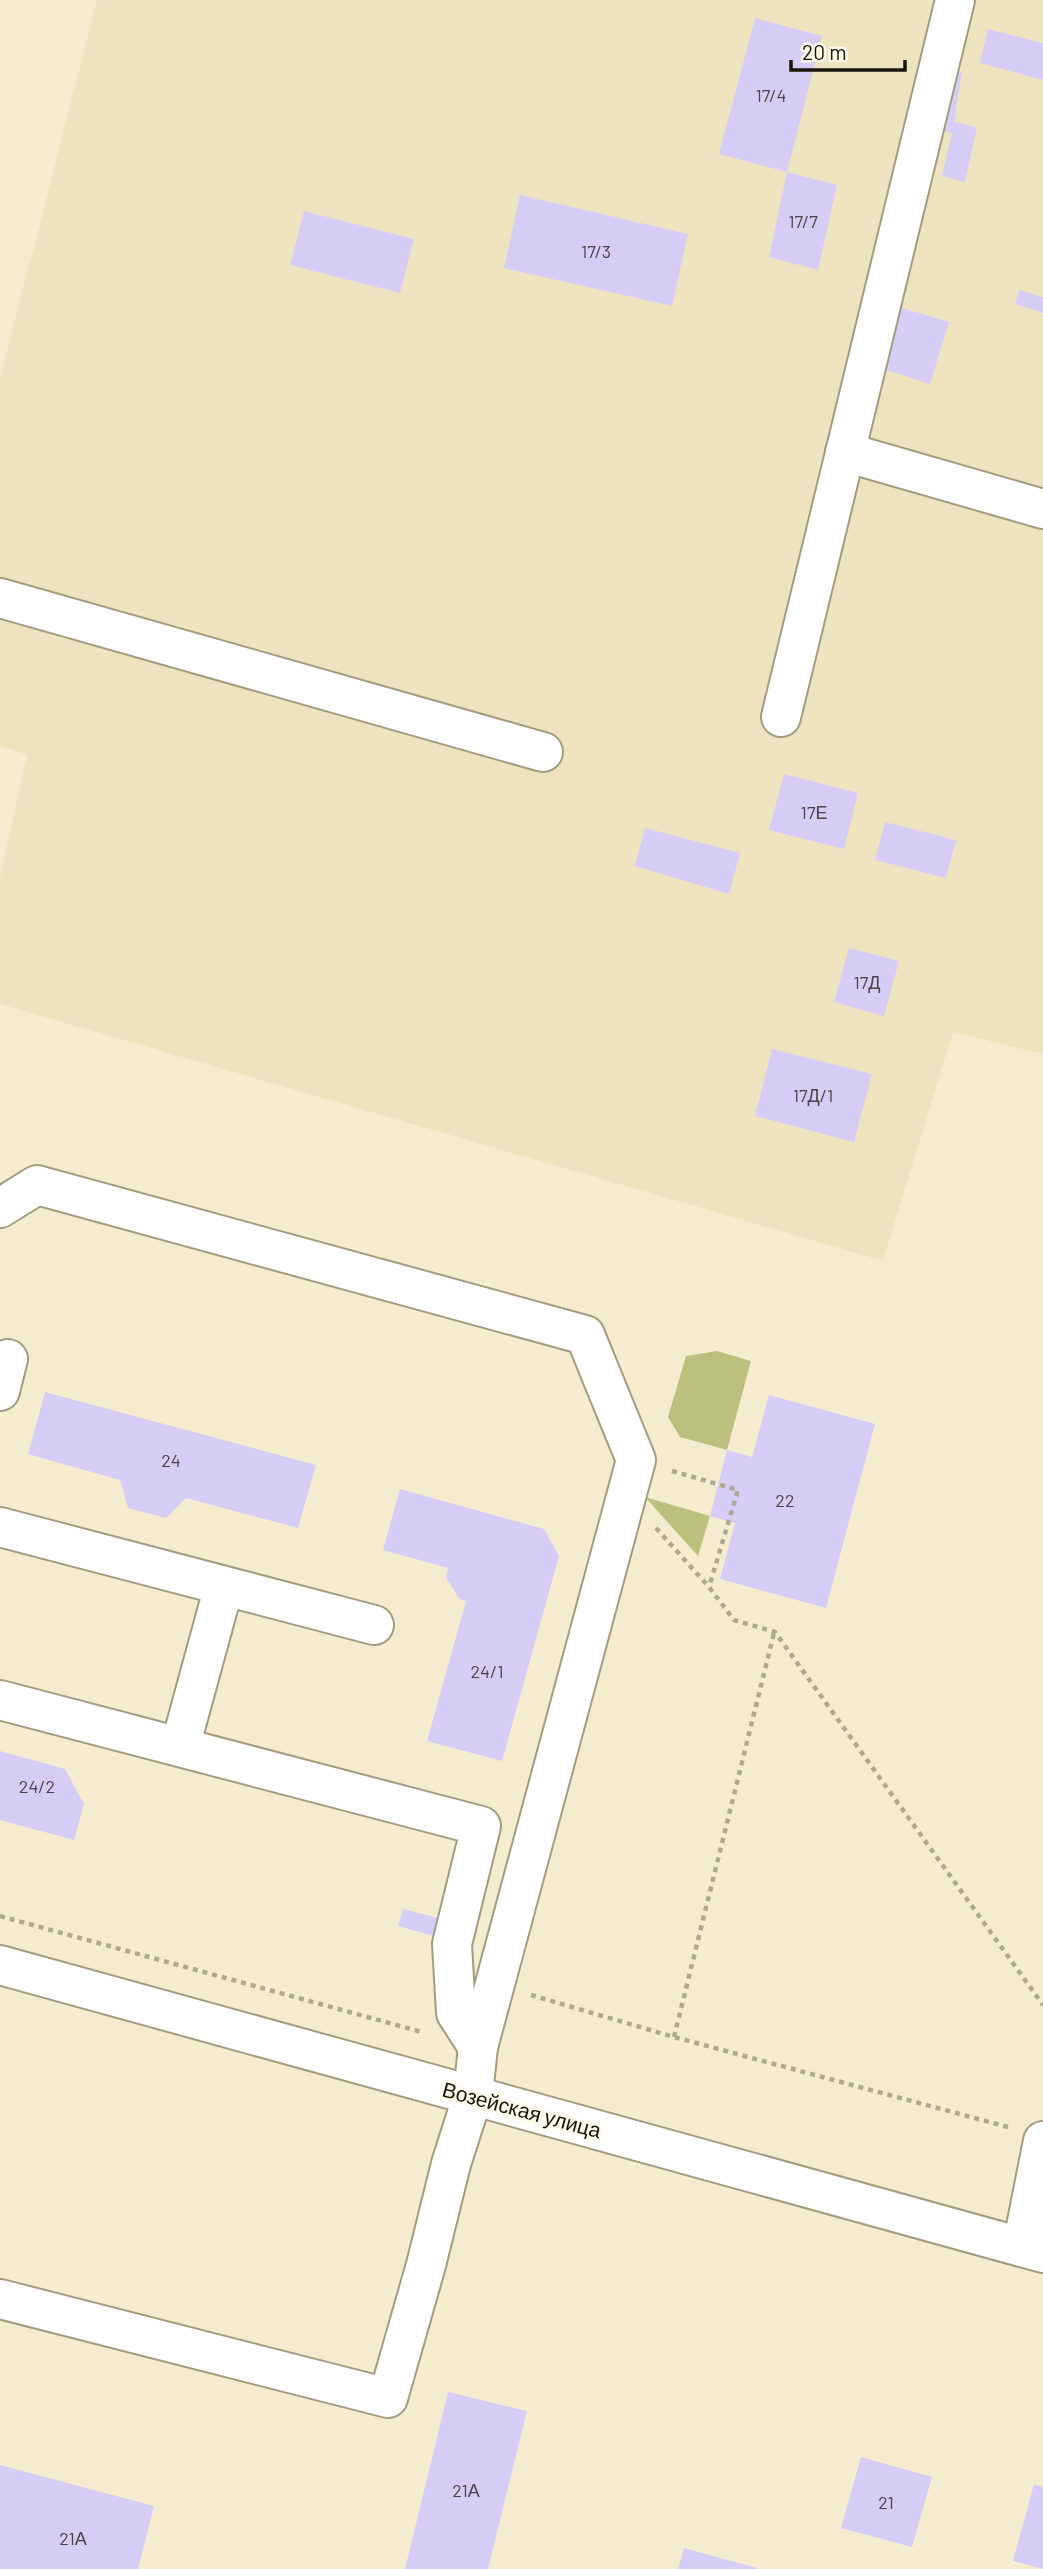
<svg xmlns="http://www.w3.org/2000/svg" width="1043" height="2569" viewBox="0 0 1043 2569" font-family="Barlow,sans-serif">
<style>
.built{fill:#eee3bf}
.green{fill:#bbc07f}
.building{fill:#d6cdf7}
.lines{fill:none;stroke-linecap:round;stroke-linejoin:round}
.minor-casing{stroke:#a49c81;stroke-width:42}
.major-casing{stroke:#a49c81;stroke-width:42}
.path{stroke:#aea791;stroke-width:4.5;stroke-dasharray:5 5;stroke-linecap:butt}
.minor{stroke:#fff;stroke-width:38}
.major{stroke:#fff;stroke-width:38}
.labels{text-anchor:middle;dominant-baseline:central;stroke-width:5;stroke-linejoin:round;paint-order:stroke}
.number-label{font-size:18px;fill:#484346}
.street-label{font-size:21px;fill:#18150b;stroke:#fffae8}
</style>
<rect width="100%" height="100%" fill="#f5ecd0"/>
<!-- built -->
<path class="built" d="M97,0h946v1054l-90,-22 -70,229 -883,-257v-126l27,-123 -27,-9v-367z"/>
<!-- green -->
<g class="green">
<path d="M717,1351l34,10 -24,89 -47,-13 -12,-20 18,-61z"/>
<path d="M645,1497l65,19 -12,40z"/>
</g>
<!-- building -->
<g class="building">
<path d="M755,18l67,18 -35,136 -68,-18z"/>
<path d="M988,29l55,14v37l-63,-17z"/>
<path d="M920,63l42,9 -8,50 23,5 -12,55 -23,-6 10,-43 -46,-13z"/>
<path d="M787,172l50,13 -19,85 -49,-13z"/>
<path d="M520,195l168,39 -16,72 -168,-38z"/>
<path d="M304,211l110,28 -14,54 -110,-28z"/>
<path d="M1019,290l24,7v16l-28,-9z"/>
<path d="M899,307l50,15 -19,62 -47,-15z"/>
<path d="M784,774l74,19 -14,56 -75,-19z"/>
<path d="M885,822l71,18 -10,38 -71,-18z"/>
<path d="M645,828l95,25 -11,41 -94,-28z"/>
<path d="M849,948l50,13 -15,55 -50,-14z"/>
<path d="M772,1049l100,25 -18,68 -99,-26z"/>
<path d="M45,1392l271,73 -18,63 -112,-30 -20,20 -38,-10 -8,-28 -92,-26z"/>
<path d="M769,1395l106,29 -49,184 -106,-29 15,-56 -25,-7 17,-66 25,7z"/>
<path d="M400,1489l144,40 15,27 -57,205 -75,-20 39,-140 -7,-2 -13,-22 2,-9 -65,-18z"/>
<path d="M0,1751l65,18 19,35 -10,36 -74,-20z"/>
<path d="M403,1909l39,10 -5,18 -39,-11z"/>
<path d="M448,2392l79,19 -39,158h-83z"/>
<path d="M861,2457l71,20 -20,70 -71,-19z"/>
<path d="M0,2465l154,41 -16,63h-138z"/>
<path d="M1034,2484l9,3v82l-30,-8z"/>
<path d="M684,2548l73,20v1h-79z"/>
</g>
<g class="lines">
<!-- minor casing -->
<g class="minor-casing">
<g id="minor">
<path d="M845,452l198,57"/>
<path d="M0,598l543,154"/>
<path d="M781,717l174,-717"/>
<path d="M0,1208l37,-23 548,150 51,125 -158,587 -5,48 -22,69 -25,101 -38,133 -388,-99"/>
<path d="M0,1391l8,-32"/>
<path d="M0,1527l374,98"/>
<path d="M0,1700l481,126 -29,118 4,69 22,34"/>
<path d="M180,1747l44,-161"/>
<path d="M1022,2247l21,-106"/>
</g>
</g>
<!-- major casing -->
<g class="major-casing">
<path id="major" d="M0,1965l1043,288"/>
</g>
<!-- path -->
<g class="path">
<path d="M672,1471l66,19 -29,97"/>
<path d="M656,1528l53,59 25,33 41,12 268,373"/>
<path d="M0,1916l422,116"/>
<path d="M531,1995l143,42 334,90"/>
<path d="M674,2037l100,-404"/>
</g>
<!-- minor -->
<use href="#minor" class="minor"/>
<!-- major -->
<use href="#major" class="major"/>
</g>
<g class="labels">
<!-- number labels -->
<g class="number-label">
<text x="771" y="95">17/4</text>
<text x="803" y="221">17/7</text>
<text x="596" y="251">17/3</text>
<text x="814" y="812">17Е</text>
<text x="867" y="982">17Д</text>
<text x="813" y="1095">17Д/1</text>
<text x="171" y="1460">24</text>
<text x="785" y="1500">22</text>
<text x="487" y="1671">24/1</text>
<text x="37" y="1786">24/2</text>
<text x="466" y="2490">21А</text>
<text x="886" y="2502">21</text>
<text x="73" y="2538">21А</text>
</g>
<!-- street labels -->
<g class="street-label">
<text transform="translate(522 2109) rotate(15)">Возейская улица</text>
</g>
</g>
<!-- scale -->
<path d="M791 60v10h114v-10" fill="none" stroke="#18150b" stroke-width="3.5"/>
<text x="802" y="60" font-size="21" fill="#18150b" stroke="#fffae8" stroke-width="5" paint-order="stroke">20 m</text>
</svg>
